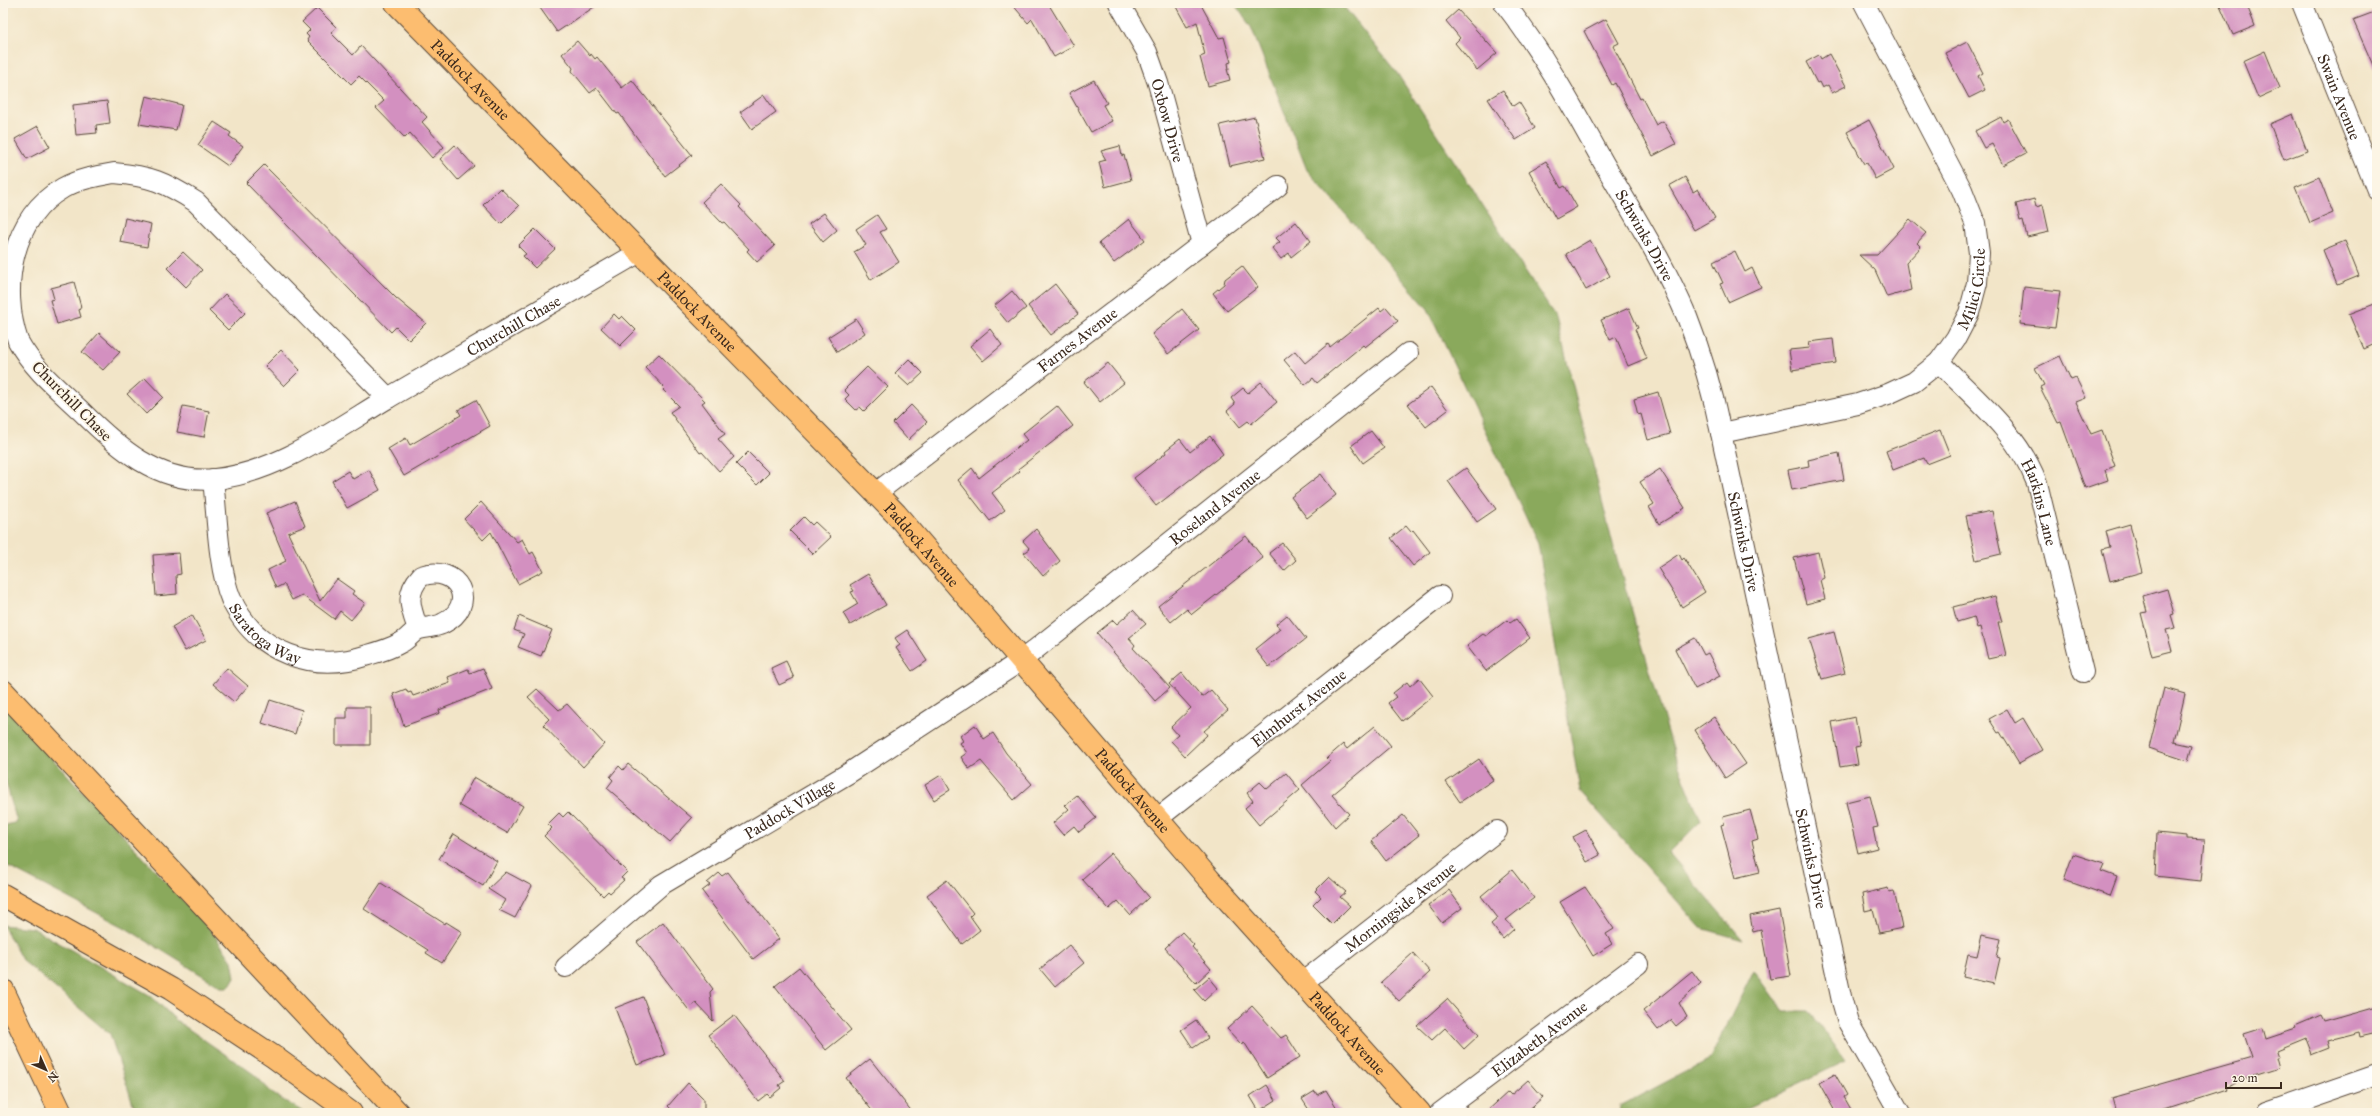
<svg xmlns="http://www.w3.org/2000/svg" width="2380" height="1116" viewBox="0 0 2380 1116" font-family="'IM FELL Great Primer',serif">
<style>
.forest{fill:#8aa95c;stroke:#626a3d}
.building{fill:#d390c0}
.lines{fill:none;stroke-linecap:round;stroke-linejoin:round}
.minor-casing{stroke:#564638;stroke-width:22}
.major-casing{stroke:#564638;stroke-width:24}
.highway-casing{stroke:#564638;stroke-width:24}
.minor{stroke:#fff;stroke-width:20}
.major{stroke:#fcbd6f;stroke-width:22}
.highway{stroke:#fcbd6f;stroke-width:22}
.labels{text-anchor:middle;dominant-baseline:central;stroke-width:3.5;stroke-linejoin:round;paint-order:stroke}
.street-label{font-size:16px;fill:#3b2a1e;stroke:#fcf5e5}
</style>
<rect width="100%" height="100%" fill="#fcf5e5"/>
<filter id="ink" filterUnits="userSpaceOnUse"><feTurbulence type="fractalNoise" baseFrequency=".025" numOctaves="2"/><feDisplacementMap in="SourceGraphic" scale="8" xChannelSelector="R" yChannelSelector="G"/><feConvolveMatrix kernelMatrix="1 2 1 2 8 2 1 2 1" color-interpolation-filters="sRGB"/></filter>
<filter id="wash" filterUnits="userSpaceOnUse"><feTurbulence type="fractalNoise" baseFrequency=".012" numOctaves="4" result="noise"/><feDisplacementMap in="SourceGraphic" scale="16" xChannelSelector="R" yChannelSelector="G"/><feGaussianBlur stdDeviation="0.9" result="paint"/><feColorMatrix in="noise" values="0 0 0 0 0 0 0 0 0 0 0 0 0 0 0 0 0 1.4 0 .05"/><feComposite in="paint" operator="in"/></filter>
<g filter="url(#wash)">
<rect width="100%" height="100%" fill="#f2e5c8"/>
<!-- forest -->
<g class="forest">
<path d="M1234,3h107l56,70 159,245 61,242 59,199 25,62 -32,32 74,87 -42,-12 -121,-137 -42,-248 -110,-234 -121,-139 -56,-143z"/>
<path d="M3,705l210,228 19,28 3,16 -6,10h-8l-97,-60 -121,-63v-38l14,-4 -14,-50z"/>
<path d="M3,925l30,3 118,68 26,25 78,54 18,19 32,19h-169l-26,-79 -88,-74z"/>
<path d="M1754,970l29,41h26l37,50 -107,51 -120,1 1,-7 90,-47z"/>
</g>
<g id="blocks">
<!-- building -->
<g class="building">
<path d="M548,3h52l-43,29 -17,-24z"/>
<path d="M1011,3h41l-3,2 25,41 -20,11 -22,-38 -4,4z"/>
<path d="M1174,3h26l19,35 5,-1 7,25 -3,1 1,6h-2l3,11 -22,6 -8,-29 5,-2 -8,-33 -10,5z"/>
<path d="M2219,3h27l9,23 -22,9z"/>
<path d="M317,8l19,19 -5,6 22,22 8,-9 66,71 -5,5 22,25 -12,11 -22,-25 -5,5 -29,-30 8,-7 -25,-25 -8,8 -44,-44 2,-3 -3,-3 4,-4 -8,-8z"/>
<path d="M1458,10l39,43 -20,17 -22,-27 5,-5 -14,-17z"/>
<path d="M2377,11v61h-1l-23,-52z"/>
<path d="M1606,19l13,24 -6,3 27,53 2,-1 14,27 7,-4 13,23 -23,12 -38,-73 -3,2 -28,-54z"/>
<path d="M577,41l13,15 1,-2 4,5 2,-2 25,31 10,-8 60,75 -27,21 -46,-63 -2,1 -20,-26 -7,5 -18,-22 1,-3 -11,-14z"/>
<path d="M1967,42l16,31 -5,3 7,14 -16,8 -24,-45z"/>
<path d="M2265,51l15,37 -22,10 -15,-37z"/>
<path d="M1829,54l17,32 -14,7 -4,-8 -6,3 -3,-6 -2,1 -11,-21 13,-7 2,4z"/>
<path d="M1094,80l13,23 -4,2 9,16 -21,11 -22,-39z"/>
<path d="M1503,90l10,16 6,-4 16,26 -19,12 -28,-41z"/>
<path d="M764,95l12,17 -24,17 -12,-17z"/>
<path d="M146,96l36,9 -6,25 -37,-6z"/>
<path d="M107,101l3,22 -14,2 1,8 -21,2 -3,-30z"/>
<path d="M2293,114l14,37 -23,9 -14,-36z"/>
<path d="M1255,117l10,41 -35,8 -10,-41z"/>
<path d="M2001,117l2,5 5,-3 18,34 -23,12 -11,-21 -8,4 -9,-17z"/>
<path d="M1869,120l25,49 -19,10 -8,-16 -3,1 -17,-32z"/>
<path d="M214,122l17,11 -2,3 14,10 -15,20 -30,-21z"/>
<path d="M38,126l12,21 -23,12 -12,-20z"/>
<path d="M455,145l19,21 -16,14 -18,-21z"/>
<path d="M1120,146l2,10 2,-1 7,25 -26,7 -6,-25 7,-2 -5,-9z"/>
<path d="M1546,161l15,27 4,-2 12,21 -21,12 -27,-48z"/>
<path d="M264,165l132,133 30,25 -17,17 -13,-13 -5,5 -145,-149z"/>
<path d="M1685,177l8,15 5,-3 17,29 -21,12 -25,-44z"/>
<path d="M2319,177l14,36 -23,10 -15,-36z"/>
<path d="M721,184l20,21 -2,2 36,39 -18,16 -10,-11 2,-2 -25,-27 -2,1 -20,-21z"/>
<path d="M500,188l19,18 -18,18 -18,-19z"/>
<path d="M2034,199l2,8 7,-2 6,27 -22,5 -4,-17 -3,1 -4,-17z"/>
<path d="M824,213l13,17 -14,12 -14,-18z"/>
<path d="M877,215l9,14 -6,3 19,30 -28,18 -17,-28 12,-7 -10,-16z"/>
<path d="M125,218l26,6 -4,23 -27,-5z"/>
<path d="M1129,219l16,21 -31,23 -15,-20z"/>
<path d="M1910,219l16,14 -9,10 4,4 -15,16 5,27 -24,7 -12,-27 -16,-15h18z"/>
<path d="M1296,222l15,19 -20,16 -2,-4 -8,6 -9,-11 8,-6 -4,-4z"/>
<path d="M535,229l20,20 -20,19 -12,-12 3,-2 -8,-8z"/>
<path d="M1590,240l20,36 -24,14 -20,-36z"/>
<path d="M2345,241l14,35 -22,9 -14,-35z"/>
<path d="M1735,251l10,21 7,-4 9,19 -33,15 -8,-18 3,-1 -10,-21z"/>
<path d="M183,252l19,18 -16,17 -19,-19z"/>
<path d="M1242,266l16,21 -31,24 -14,-18 11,-9 1,-5z"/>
<path d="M74,282l7,25 -2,3 2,7 -24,7 -7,-24 4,-1 -3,-11z"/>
<path d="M1055,284l23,30 -27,21 -23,-29z"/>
<path d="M2024,287l36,4 -5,37 -35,-4z"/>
<path d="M1012,291l14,17 -18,15 -14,-17z"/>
<path d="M225,294l20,19 -17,17 -19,-19z"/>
<path d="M2377,303v40l-13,6 -15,-35z"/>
<path d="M1386,307l12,14 -33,26 -2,-2 -46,38 -4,-5 -8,7 -21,-25 11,-9 10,12 23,-19 2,3 49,-39 2,3z"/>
<path d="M1629,308l9,20 -3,1 12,29 -19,8 -12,-29 -6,3 -9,-20z"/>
<path d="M1182,309l17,21 -31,24 -16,-20z"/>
<path d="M614,314l5,5 3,-3 14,14 -16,16 -19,-18z"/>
<path d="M856,319l9,14 -28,19 -9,-15z"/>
<path d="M990,329l12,16 -19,16 -13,-15z"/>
<path d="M99,333l21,19 -17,18 -21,-18z"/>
<path d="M1833,339l3,24 -44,7 -3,-20 21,-2 -1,-6z"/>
<path d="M281,350l19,20 -16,16 -19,-20z"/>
<path d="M659,354l46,47 -3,2 23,31 -7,5 16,18 -15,14 -17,-19 -2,1 -30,-41 9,-6 -16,-16 2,-2 -20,-21z"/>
<path d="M2060,356l11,24 5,-2 10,20 -10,4 15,32 11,-4 13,36 -10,4 3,10 -23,8 -24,-66 -3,1 -18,-36 4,-2 -9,-17z"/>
<path d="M909,359l14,14 -14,13 -14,-13z"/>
<path d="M1108,363l16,20 -24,19 -16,-20z"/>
<path d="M867,367l21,20 -24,24 -4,-4 -4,3 -11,-11 4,-4 -5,-5z"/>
<path d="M145,378l18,19 -17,17 -19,-20z"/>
<path d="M1261,382l16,20 -26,22 -3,-3 -8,6 -13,-16 8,-7 -4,-6 12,-10 5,5z"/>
<path d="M1431,387l17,23 -22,17 -18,-23z"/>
<path d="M1658,392l12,42 -22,6 -7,-26 -3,1 -4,-16z"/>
<path d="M476,400l14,26 -86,50 -16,-27 18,-11 4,7 51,-30 -3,-5z"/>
<path d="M911,405l16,17 -19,18 -15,-17z"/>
<path d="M183,406l26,5 -5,26 -27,-5z"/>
<path d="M1057,406l16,20 -55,43 2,2 -28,22 13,17 -15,11 -32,-41 14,-12 7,10 48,-38 -5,-6z"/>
<path d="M1940,430l10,25 -23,9 -3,-6 -31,12 -7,-19z"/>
<path d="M1371,431l13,17 -21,15 -12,-17z"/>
<path d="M1210,436l13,18 -67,52 -22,-28 32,-25 -1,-2 15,-12 10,13z"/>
<path d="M748,452l21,21 -12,12 -21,-21z"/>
<path d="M1839,453l5,27 -52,10 -4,-20 21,-4 -1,-6z"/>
<path d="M1466,468l30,41 -19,13 -29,-41z"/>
<path d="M1660,469l25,39 -26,16 -10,-17 5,-3 -14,-22z"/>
<path d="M369,470l11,20 -33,18 -15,-27 16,-10 5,8z"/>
<path d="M1321,474l15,21 -29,23 -16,-21z"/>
<path d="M295,501l10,25 -17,7 32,68 17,-22 17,12 -2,3 13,9 -14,17 -11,-9 -6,8 -32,-24 -10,5 -8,-16 -8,4 -8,-18 18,-9 -20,-48z"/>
<path d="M481,502l36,40 5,-3 8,15 3,-2 10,19 -25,13 -27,-52 -8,8 -19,-21z"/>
<path d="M1992,511l9,43 -25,6 -10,-44z"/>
<path d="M804,517l8,8 3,-3 16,15 -18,17 -23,-23z"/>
<path d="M2130,524l12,48 -32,9 -8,-32 8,-2 -4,-16z"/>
<path d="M1406,526l5,6 2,-2 17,22 -17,14 -22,-28z"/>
<path d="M1036,529l24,32 -17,15 -19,-23 6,-4 -7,-8z"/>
<path d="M1246,536l17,22 -71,56 -5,-5 -16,13 -13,-16z"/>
<path d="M1282,543l14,17 -12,11 -15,-18z"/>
<path d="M1818,552l6,26 -4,2 5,19 -19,5 -12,-46z"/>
<path d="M179,553l2,21 -5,1 1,19 -21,2 -3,-41z"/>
<path d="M1679,554l3,6 2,-2 21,34 -23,15 -24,-39z"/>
<path d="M868,574l18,31 -36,20 -7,-12 15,-9 -7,-12 3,-1 -4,-6z"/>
<path d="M2167,589l7,25 -3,1 4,13 -9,2 6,21 -20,5 -11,-43 6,-1 -4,-16z"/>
<path d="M1995,596l7,26h-4l8,33 -18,4 -8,-32 -3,1 -3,-11 -17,5 -4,-15z"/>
<path d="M1133,610l13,14 -17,14 6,7 -2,3 37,40 -15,13 -58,-68 16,-13 4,4z"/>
<path d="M192,615l14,25 -21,11 -13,-24z"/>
<path d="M1287,615l19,24 -37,28 -14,-18 25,-20 -4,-5z"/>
<path d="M519,616l33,14 -11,26 -23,-9 6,-13 -10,-4z"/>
<path d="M1516,619l14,19 -44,33 -19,-25 16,-12 3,2 21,-16 3,3z"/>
<path d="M907,630l20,31 -15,10 -16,-23 4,-3 -5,-7z"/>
<path d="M1834,632l11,41 -23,6 -13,-40z"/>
<path d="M1695,638l9,17 4,-2 12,23 -25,13 -20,-40z"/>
<path d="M786,661l8,17 -15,7 -8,-17z"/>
<path d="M227,668l21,18 -14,16 -21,-18z"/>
<path d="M483,668l9,21 -53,21 1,3 -36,13 -11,-32 13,-5 2,4 3,-1 2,4 37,-13 -2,-6 20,-8 2,4z"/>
<path d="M1182,673l20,24 9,-7 17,20 -24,21 3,4 -22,21 -14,-15 7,-6 -7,-8 20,-19 -22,-24z"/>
<path d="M1419,678l14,18 -31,25 -14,-18 8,-6 -3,-4 14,-11 3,4z"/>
<path d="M2164,688l21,6 -11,48 18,4 -4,15 -39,-13z"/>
<path d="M537,689l22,21 8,-6 37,40 -21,23 -40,-42 6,-6 -21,-22z"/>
<path d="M270,700l32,10 -7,24 -33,-11z"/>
<path d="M347,707h23v38h-34v-27h11z"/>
<path d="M2007,709l8,14 8,-5 19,32 -23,13 -19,-31 -2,1 -9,-14z"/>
<path d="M1714,717l32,47 -21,14 -30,-48z"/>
<path d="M1855,717l5,29 -5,1 3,17 -18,3 -8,-45z"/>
<path d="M975,725l9,14 9,-6 13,20 26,31 -18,16 -33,-39 -12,8 -8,-12 6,-4 -7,-10 3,-2 -3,-5z"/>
<path d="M1375,726l16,20 -59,49 17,19 -14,13 -33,-42 28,-24 -3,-3 16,-14 4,5z"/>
<path d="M1479,759l14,21 -33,22 -14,-20z"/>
<path d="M628,764l64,54 -22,24 -63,-54 6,-8 -3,-3 9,-11 4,4z"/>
<path d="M1286,773l14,17 -41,35 -14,-17 8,-7 -6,-8 13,-11 7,7z"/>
<path d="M941,775l9,15 -16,10 -9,-15z"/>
<path d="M474,777l49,29 -16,27 -48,-28z"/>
<path d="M1077,795l19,23 -17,14 -5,-6 -11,9 -10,-12 16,-14 -4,-4z"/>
<path d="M1870,796l8,31 -5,1 4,20 -19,5 -12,-51z"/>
<path d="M1750,810l8,29 -6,2 8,31 -25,6 -14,-53 3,-1 -1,-7z"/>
<path d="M568,812l59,60 -6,6 3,2 -14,13 -2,-2 -5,5 -59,-60 8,-8 -4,-4 11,-11 4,4z"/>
<path d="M1403,815l16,20 -33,26 -15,-20z"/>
<path d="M1586,830l14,25 -13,7 -14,-25z"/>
<path d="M2157,833l30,3v3l18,1 -4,41 -46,-5z"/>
<path d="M454,834l43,27 -14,25 -44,-27z"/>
<path d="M1111,853l38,44 -19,18 -12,-14 -9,8 -27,-30z"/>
<path d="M2073,854l31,10 -3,7 16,6 -7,19 -46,-16z"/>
<path d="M1512,870l22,28 -28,22 8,9 -11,10 -12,-15 7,-6 -17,-22z"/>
<path d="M506,872l26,14 -17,32 -16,-8 6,-10 -17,-11z"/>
<path d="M728,872l51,67 -26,20 -51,-68 8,-6 -3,-2 12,-10 3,3z"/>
<path d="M1329,877l17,15 -6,5 10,9 -18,18 -19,-19 8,-8 -6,-6z"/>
<path d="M947,880l26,33 -3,3 10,14 -18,14 -35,-49z"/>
<path d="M381,883l64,41 1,-2 16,10 -20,31 -16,-10 2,-3 -64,-41z"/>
<path d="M1585,887l29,42 -8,5 6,10 -19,12 -33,-54z"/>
<path d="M1888,888l1,4 5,-1 8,37 -23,5 -6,-24 -8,2 -3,-17z"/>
<path d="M1449,890l13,18 -20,15 -14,-18z"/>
<path d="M1779,910l12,66 -21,3 -9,-49 -8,2 -3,-16z"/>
<path d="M663,922l50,67 -3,3 3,29 -17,-18 -8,6 -51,-67z"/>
<path d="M1182,932l12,13 -2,2 19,22 -15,14 -31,-35z"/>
<path d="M1982,935l19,4 -4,18 3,1 -6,26 -31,-7 5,-23 9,2z"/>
<path d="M1069,945l15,18 -29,24 -15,-18z"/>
<path d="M1413,953l17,19 -31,29 -18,-19z"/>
<path d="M799,967l52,63 -25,20 -51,-64z"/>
<path d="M1692,971l9,12 -22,20 8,14 -11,9 -5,-6 -13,10 -15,-19z"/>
<path d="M1209,977l9,11 -14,13 -10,-11z"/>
<path d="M643,997l22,58 -28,10 -22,-57z"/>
<path d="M1447,999l32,36 -15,14 -19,-21 -13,12 -15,-14z"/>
<path d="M1252,1006l29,32 5,-3 14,22 -33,21 -23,-36 -3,2 -14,-15z"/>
<path d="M2377,1007v26l-17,4 -1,-5 -31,8 2,7 -18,7 -6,-15 -29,12 2,6h-3l3,11 -41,13 -13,6 1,2 -75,24h-36l-4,-15 141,-40 -8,-24 19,-6 3,11 30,-10 -1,-2 26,-11 3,6z"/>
<path d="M734,1015l51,66 -6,4 2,3 -11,9 -3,-3 -9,7 -50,-66z"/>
<path d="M1196,1020l12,18 -15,10 -12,-18z"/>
<path d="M870,1059l43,54h-39l-28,-35z"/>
<path d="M1835,1074l12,21 -3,2 9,16h-17l-17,-30z"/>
<path d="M1528,1080l15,17 -18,16h-40l23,-21 3,3z"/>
<path d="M688,1083l16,16v14h-29l-7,-7z"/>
<path d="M1267,1085l9,15 -17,11 -9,-15z"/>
<path d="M1326,1090l14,23h-29l-9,-14 13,-8 2,4z"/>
</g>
</g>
</g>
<g filter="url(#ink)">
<use href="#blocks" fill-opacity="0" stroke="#564638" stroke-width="1"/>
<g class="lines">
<!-- minor casing -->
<g class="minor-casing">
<g id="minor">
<path id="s1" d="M1119,3l28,49 11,31 44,161"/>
<path id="s2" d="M1504,3c38,48 68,103 98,157 29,51 62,102 85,157 15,38 26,76 34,116l121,568 6,21 52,91"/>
<path id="s3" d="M2302,3l75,187"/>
<path d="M114,173c36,3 51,9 82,29l192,196c-52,31 -111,75 -173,81 -56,6 -98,-32 -134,-68 -23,-22 -48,-42 -63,-70 -18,-53 -7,-123 45,-153 16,-9 34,-12 51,-15z"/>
<path id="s4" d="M1939,362c37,38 79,71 98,121l46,189"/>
<path id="s5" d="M388,398l250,-145"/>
<path id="s6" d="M1721,433l137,-29 30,-10 26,-12 25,-20 17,-24 13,-25 8,-30 2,-30 -4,-30 -13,-33 -98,-187"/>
<path id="s7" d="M213,479c4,35 5,89 18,120 25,55 83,74 137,56 11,-3 24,-7 34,-13 6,-3 11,-11 17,-13 8,-2 16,-2 23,-5 39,-19 15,-61 -21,-48 -17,18 -10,33 -3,53"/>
<path id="s8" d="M876,493l402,-307"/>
<path id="s9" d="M1157,819l283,-223"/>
<path id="s10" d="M566,967l95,-82 188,-112 173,-113 386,-307"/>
<path id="s11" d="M1302,983l195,-152"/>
<path id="s12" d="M1440,1113l198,-149"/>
<path d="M2267,1113l110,-38"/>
</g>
</g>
<!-- major casing -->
<g class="major-casing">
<g id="major">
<path id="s13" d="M396,3l500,511 313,365 211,234"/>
</g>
</g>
<!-- highway casing -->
<g class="highway-casing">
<g id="highway">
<path d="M3,691l395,422"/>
<path d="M3,895l168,94 103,68 77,56"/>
<path d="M3,990l58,123"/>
</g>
</g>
<!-- minor -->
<use href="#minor" class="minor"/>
<!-- major -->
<use href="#major" class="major"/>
<!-- highway -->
<use href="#highway" class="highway"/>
</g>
</g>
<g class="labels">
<!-- street labels -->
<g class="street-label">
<text stroke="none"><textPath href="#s13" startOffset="107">Paddock Avenue</textPath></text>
<text stroke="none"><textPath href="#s3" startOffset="101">Swain Avenue</textPath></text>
<text stroke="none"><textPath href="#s1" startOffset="128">Oxbow Drive</textPath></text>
<text stroke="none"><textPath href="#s2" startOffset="272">Schwinks Drive</textPath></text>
<text stroke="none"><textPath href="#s6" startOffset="314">Milici Circle</textPath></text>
<text stroke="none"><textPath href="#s13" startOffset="431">Paddock Avenue</textPath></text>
<text stroke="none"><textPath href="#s5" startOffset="145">Churchill Chase</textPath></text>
<text stroke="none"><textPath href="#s8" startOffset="253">Farnes Avenue</textPath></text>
<text transform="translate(72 401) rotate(45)">Churchill Chase</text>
<text stroke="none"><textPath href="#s4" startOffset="176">Harkins Lane</textPath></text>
<text stroke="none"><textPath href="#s10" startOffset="797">Roseland Avenue</textPath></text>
<text stroke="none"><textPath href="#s2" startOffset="596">Schwinks Drive</textPath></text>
<text stroke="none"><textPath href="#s13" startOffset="755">Paddock Avenue</textPath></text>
<text stroke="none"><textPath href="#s7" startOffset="172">Saratoga Way</textPath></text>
<text stroke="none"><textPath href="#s9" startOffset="180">Elmhurst Avenue</textPath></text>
<text stroke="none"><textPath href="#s13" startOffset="1079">Paddock Avenue</textPath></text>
<text stroke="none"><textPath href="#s10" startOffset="275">Paddock Village</textPath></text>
<text stroke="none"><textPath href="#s2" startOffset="920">Schwinks Drive</textPath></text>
<text stroke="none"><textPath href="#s11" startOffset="124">Morningside Avenue</textPath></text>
<text stroke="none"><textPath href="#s13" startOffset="1403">Paddock Avenue</textPath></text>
<text stroke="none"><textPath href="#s12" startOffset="124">Elizabeth Avenue</textPath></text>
</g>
</g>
<!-- margin -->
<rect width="2380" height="1116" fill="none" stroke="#fcf5e5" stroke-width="16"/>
<!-- north arrow -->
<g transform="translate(46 1070) rotate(135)" stroke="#fcf5e5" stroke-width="3" paint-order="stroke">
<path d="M0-3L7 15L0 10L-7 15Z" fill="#3b2a1e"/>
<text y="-6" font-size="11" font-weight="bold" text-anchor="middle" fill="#3b2a1e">N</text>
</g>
<!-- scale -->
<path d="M2226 1082v6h55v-6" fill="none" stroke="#3b2a1e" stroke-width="2"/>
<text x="2232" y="1082" font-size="12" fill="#3b2a1e" stroke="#fcf5e5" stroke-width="3" paint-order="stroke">20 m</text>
</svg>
